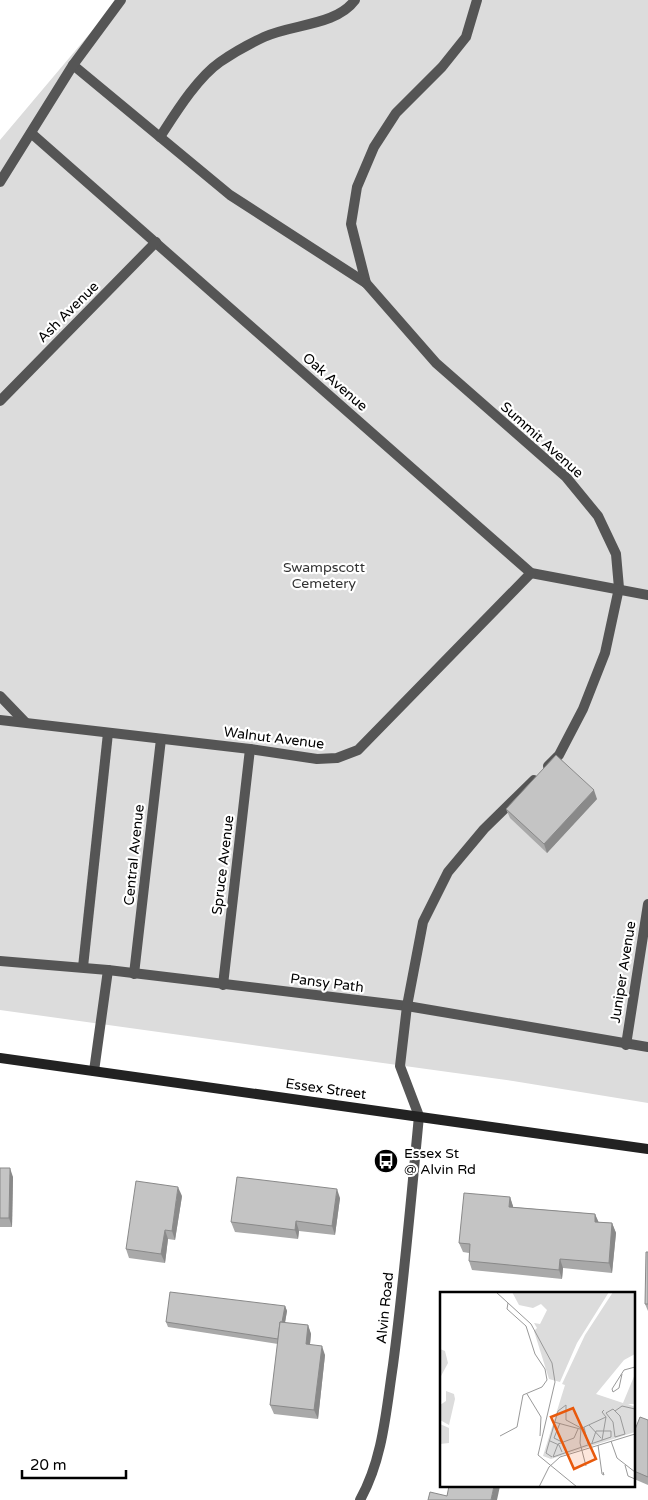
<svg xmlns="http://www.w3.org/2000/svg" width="648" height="1500" viewBox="0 0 648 1500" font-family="'Varela Round',sans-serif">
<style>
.green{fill:#dcdcdc}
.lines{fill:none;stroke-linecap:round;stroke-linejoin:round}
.lane{stroke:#555;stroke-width:10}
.street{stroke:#555;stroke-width:10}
.secondary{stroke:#222;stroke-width:10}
.wall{fill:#a9a9a9}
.shaded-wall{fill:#898989}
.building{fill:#c4c4c4;stroke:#898989}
.labels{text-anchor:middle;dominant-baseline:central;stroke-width:4.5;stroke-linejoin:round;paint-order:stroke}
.street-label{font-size:14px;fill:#000;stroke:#fff}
.park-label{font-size:14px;fill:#333;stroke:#fff}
.poi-label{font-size:14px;fill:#000;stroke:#fff;text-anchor:start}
.inset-road{fill:none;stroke:#999;stroke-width:1}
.view{fill:#e8590c;fill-opacity:0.15;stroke:#e8590c;stroke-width:2.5}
.inset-edge{fill:none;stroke:#000;stroke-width:2.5}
</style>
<rect width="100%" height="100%" fill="#fff"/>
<!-- green -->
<path class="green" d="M118,0h530v1103l-135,-22 -513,-71v-870z"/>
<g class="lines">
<!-- lane -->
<g class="lane">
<path d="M477,0l-11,37 -24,30 -46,46 -22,34 -17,40 -6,37 15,59 70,80 130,114 32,39 18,38 3,34 -14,65 -22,56 -24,46 -11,11"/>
<path d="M73,65l157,130 136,88"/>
<path d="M31,133l500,440 117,22"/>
<path d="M160,137c15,-23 37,-59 60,-75 13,-9 29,-18 44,-25 27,-13 72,-11 91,-37"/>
<path d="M0,182l73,-117 48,-65"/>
<path d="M0,401l156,-159"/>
<path d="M0,696l25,26"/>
<path d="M0,720l250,29 67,10 20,-1 21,-8 173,-177"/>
<path d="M0,961l108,9 299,36 241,41"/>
<path d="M83,967l25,-234"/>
<path d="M134,974l27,-235"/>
<path d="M223,985l27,-236"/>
<path d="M626,1045l22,-141"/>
<path d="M94,1071l14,-101"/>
<path d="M419,1116l-19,-50 7,-60 16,-84 25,-50 36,-43 50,-49"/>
</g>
<!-- street -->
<path class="street" d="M360,1500c23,-41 26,-89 33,-135 11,-83 18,-166 26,-249"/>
<!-- secondary -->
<path class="secondary" d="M0,1058l648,91"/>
</g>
<!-- wall -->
<g class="wall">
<path d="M597,799l-50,54 -37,-35 -4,-9z"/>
<path d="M0,1168l13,9 -1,50h-12z"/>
<path d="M182,1196l-7,44 -7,-1 -3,24 -36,-5 -3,-9z"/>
<path d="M510,1197l3,10 82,7 3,8 14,1 4,10 -4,40 -49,-5 -1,11 -90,-9 -3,-9v-8l-6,-1 -4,-9z"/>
<path d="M340,1198l-5,37 -36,-4 -1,8 -63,-7 -4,-10z"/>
<path d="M648,1252v59l-3,-7z"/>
<path d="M285,1306l2,5 -2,12 23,2 3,9 -1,10 15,11 -7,64 -44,-5 -4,-9 8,-61 -110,-17 -2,-5z"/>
<path d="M648,1420v65l-14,-6v-47z"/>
</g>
<!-- shaded-wall -->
<g class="shaded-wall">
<path d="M594,790l3,9 -50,54 -3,-9z"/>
<path d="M10,1168l3,9 -1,50 -3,-9z"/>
<path d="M178,1187l4,9 -7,44 -3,-9z"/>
<path d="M337,1189l3,9 -5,37 -3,-9z"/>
<path d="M510,1197l3,9 -1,10 -3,-9z"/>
<path d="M595,1214l4,9 -4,-1z"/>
<path d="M296,1221l3,10 -1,8 -3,-9z"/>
<path d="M612,1223l4,10 -4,40 -3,-10z"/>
<path d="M165,1230l3,9 -3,24 -4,-9z"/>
<path d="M560,1259l3,9 -1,11 -3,-9z"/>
<path d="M285,1306l2,5 -6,33 -2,-5z"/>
<path d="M308,1325l3,9 -2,19 -3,-9z"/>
<path d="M322,1346l3,9 -7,64 -4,-9z"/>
<path d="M494,1486h6l-3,14h-6z"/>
</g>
<!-- building -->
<g class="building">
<path d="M556,755l38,35 -50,54 -38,-35z"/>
<path d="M0,1168h10l-1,50h-9z"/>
<path d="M237,1177l100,12 -5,37 -36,-5 -1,9 -64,-8z"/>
<path d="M136,1181l42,6 -6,44 -7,-1 -4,24 -35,-5z"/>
<path d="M464,1193l46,4 -1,10 86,7v8l17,1 -3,40 -49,-4 -1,11 -90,-9 1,-17 -11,-1z"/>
<path d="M646,1252h2v52h-3z"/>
<path d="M170,1292l115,14 -3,16h-2l-2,17 -112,-17z"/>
<path d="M280,1322l28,3 -2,19 16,2 -8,64 -44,-5z"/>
<path d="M640,1417l8,3v57l-14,-6v-39z"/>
<path d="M449,1486h45l-3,14h-63l2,-8 17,4z"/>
</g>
<!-- icons -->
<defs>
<g id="bus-disc" transform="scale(1.25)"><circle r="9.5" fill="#000" stroke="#fff"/><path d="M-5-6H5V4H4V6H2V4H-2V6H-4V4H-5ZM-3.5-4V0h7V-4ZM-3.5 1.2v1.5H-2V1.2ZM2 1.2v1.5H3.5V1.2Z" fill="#fff"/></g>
</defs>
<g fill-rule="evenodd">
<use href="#bus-disc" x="386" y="1161"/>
</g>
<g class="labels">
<!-- street labels -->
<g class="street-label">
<text transform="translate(68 312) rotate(-45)">Ash Avenue</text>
<text transform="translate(335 382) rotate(41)">Oak Avenue</text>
<text transform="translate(542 440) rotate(42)">Summit Avenue</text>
<text transform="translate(274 738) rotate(7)">Walnut Avenue</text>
<text transform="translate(134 855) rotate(-84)">Central Avenue</text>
<text transform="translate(223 865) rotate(-83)">Spruce Avenue</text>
<text transform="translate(623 972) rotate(-81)">Juniper Avenue</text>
<text transform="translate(327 983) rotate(7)">Pansy Path</text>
<text transform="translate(326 1089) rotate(8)">Essex Street</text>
<text transform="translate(385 1308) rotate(-84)">Alvin Road</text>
</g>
<!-- park labels -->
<g class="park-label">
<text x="324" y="567">Swampscott<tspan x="324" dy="16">Cemetery</tspan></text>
</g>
<!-- poi labels -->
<g class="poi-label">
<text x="404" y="1153">Essex St<tspan x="404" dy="16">@ Alvin Rd</tspan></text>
</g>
</g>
<!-- overview -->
<g transform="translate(440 1292)">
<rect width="195" height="195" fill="#fff"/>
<path d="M72,0h97l-32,51 -17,39 -11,-3 -15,-48 3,-3 -3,-5 6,1 7,-14 -6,-6 -8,4 -14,-3zM173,0h22v62l-11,6 -28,34 27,9 12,-29 -1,30h-6l7,3v25l-84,27 -8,-3 22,-71 -3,-1 23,-49zM0,57l5,2 3,12 -8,15zM6,99l8,3 1,5 -6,26 -9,-5v-15l6,-4zM0,132l9,4v15l-9,1z" fill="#dcdcdc"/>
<path class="inset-road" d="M56,0l35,32 21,39 3,19 -17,73 39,32M182,82l-3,14 -6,4 -1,-3 12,-19 11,-3M87,102l14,23 -1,19M175,119l7,-5 13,3M166,121l7,-4 7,7 5,18 -10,3M166,121l7,9 2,15M114,130l26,7 26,-12 -4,-5 2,-2M120,131l-6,15 8,4M149,133l12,13M144,135l4,17M141,136l-1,15 6,23M60,144l17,-9 6,-32 19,-8 5,-7 -2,-11 -10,-15 -9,-28 -19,-17 1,-6M162,148l4,-23M110,149l9,4 3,7M171,149l6,17 18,14M158,153l4,29 2,1 -1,-3M112,165l-6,-4 12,-42 8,-6v15l15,8M113,165l58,-20v-6h-15l-4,12M113,165l5,-13 16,-6 4,-9M185,173l3,11 7,3M99,195l10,-20 11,-10 75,-23"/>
<path class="view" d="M133,116l23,51 -22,10 -23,-52z"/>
<rect width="195" height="195" class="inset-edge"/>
</g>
<!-- scale -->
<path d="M22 1470v8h104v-8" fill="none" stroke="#000000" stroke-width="2.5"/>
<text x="30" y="1470" font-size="15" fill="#000000" stroke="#ffffff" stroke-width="4" paint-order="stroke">20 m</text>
</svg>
